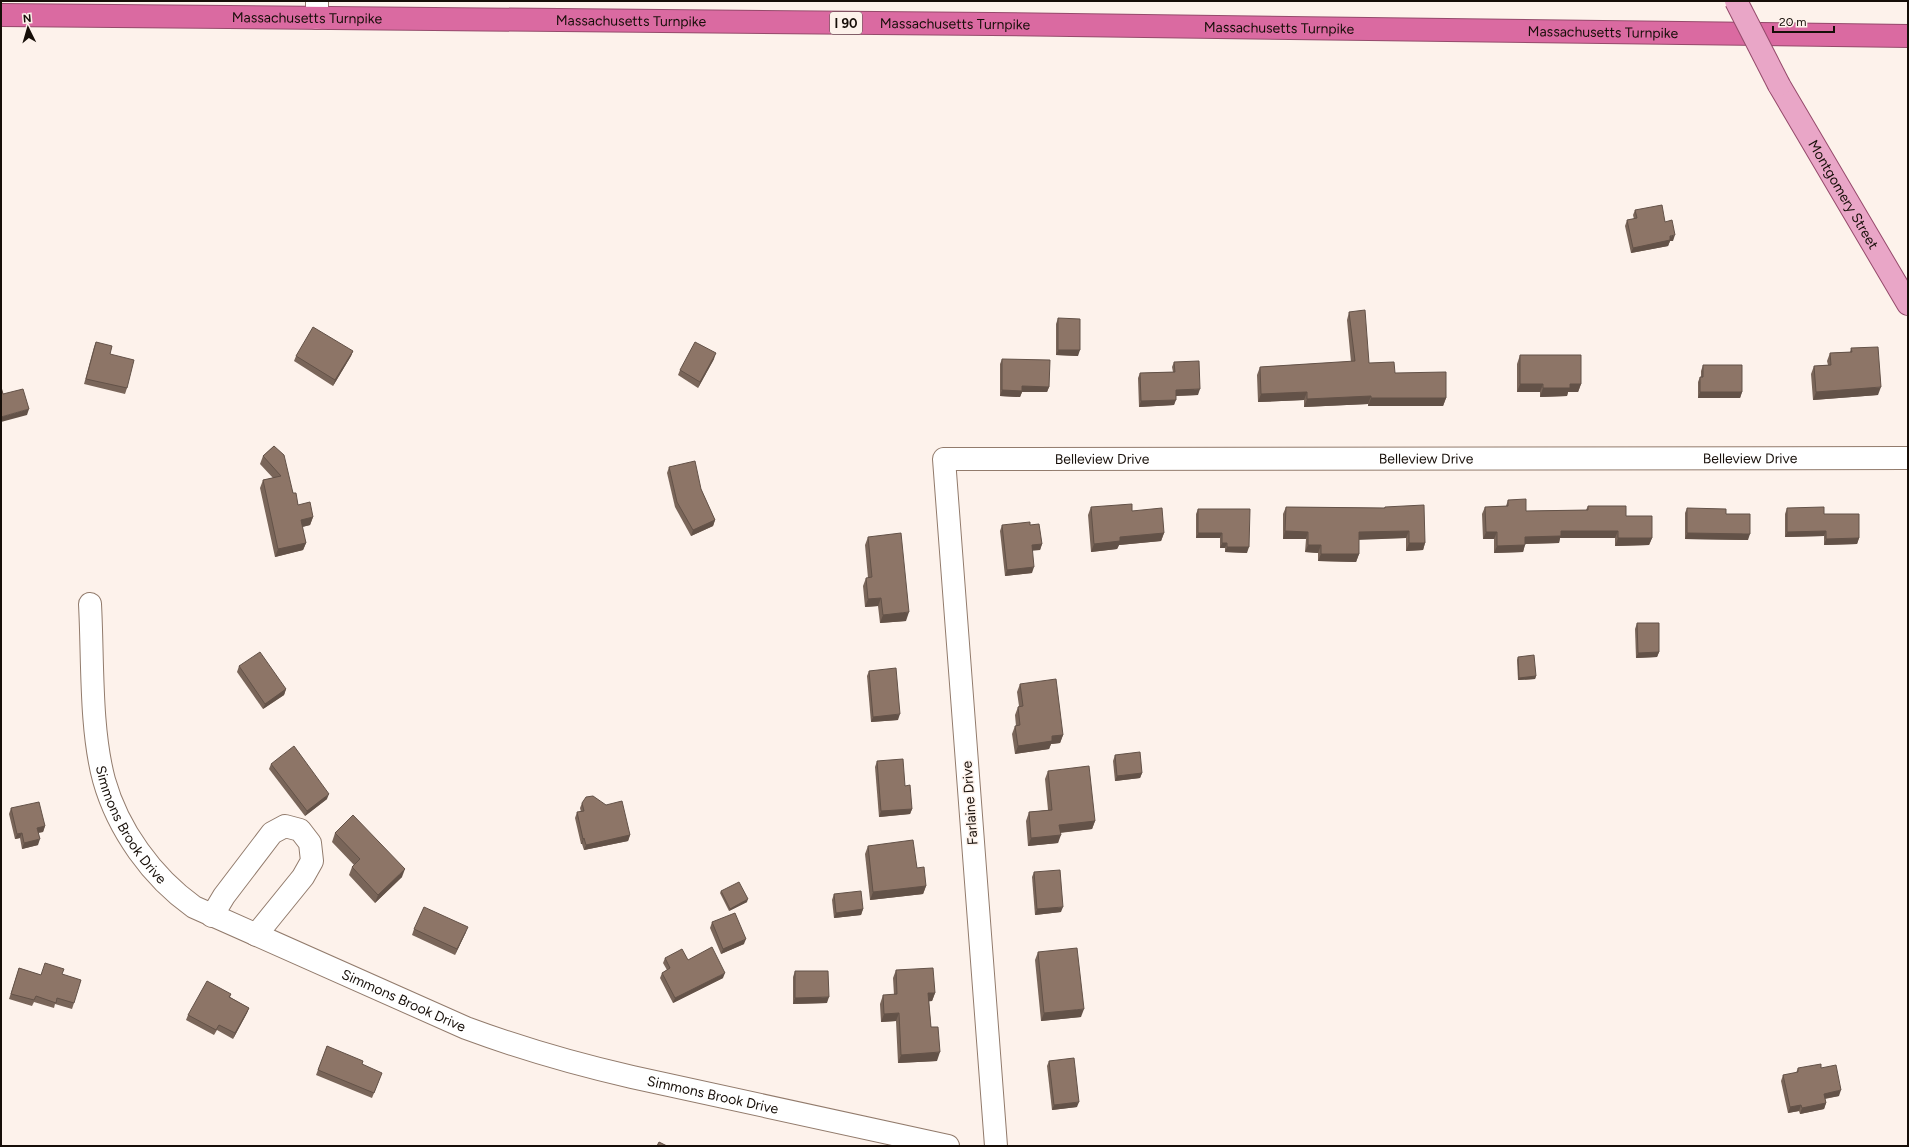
<svg xmlns="http://www.w3.org/2000/svg" width="1909" height="1147" viewBox="0 0 1909 1147" font-family="Figtree,sans-serif">
<style>
.lines{fill:none;stroke-linecap:round;stroke-linejoin:round}
.minor-casing{stroke:#927b6c;stroke-width:24}
.major-casing{stroke:#954a6b;stroke-width:24}
.highway-casing{stroke:#954a6b;stroke-width:24}
.minor{stroke:#fff;stroke-width:22}
.major{stroke:#e9a6c7;stroke-width:22}
.highway{stroke:#da6aa1;stroke-width:22}
.major-bridge-casing{stroke:#954a6b;stroke-width:24;stroke-linecap:butt}
.major-bridge{stroke:#e9a6c7;stroke-width:22}
.wall{fill:#796559}
.shaded-wall{fill:#635248}
.building{fill:#8d7567;stroke:#635248}
.labels{text-anchor:middle;dominant-baseline:central;stroke-width:3;stroke-linejoin:round;paint-order:stroke}
.shield{fill:#fdf2eb;stroke:#5b524c;stroke-width:1}
.shield-label{font-size:13px;font-weight:bold;fill:#160e08}
.street-label{font-size:14px;fill:#160e08;stroke:#fdf2eb}
</style>
<rect width="100%" height="100%" fill="#fdf2eb"/>
<g class="lines">
<!-- minor casing -->
<g class="minor-casing">
<g id="minor">
<path d="M317,18v-17"/>
<path id="s1" d="M90,604c3,55 0,124 14,176 14,50 48,97 90,127l272,121c54,20 109,36 166,49l316,69"/>
<path d="M212,916l12,-20 48,-63 13,-7 15,4 10,13 2,18 -9,16 -47,58"/>
<path id="s2" d="M996,1146l-52,-687 964,-1"/>
</g>
</g>
<!-- major casing -->
<g class="major-casing">
<g id="major">
<path id="s3" d="M1779,85l129,219"/>
</g>
</g>
<!-- highway casing -->
<g class="highway-casing">
<g id="highway">
<path id="s4" d="M1,15l990,9 917,12"/>
</g>
</g>
<!-- minor -->
<use href="#minor" class="minor"/>
<!-- major -->
<use href="#major" class="major"/>
<!-- highway -->
<use href="#highway" class="highway"/>
<!-- major-bridge casing -->
<g class="major-bridge-casing">
<path id="major-bridge" d="M1736,1l43,84"/>
</g>
<!-- major-bridge -->
<use href="#major-bridge" class="major-bridge"/>
</g>
<!-- wall -->
<g class="wall">
<path d="M1635,210l30,12 8,19h-3l-2,5 -37,7 -6,-27 2,-6 7,-1 -1,-4z"/>
<path d="M1349,312l20,51 26,10 51,25 -3,8h-75v-2l-64,3v-7l-46,2 -1,-27 3,-8 91,-5 -4,-42z"/>
<path d="M1058,318l20,38 -22,-1v-31z"/>
<path d="M96,342l14,12 17,34 -2,6 -41,-10 10,-37z"/>
<path d="M1851,348l27,47 -65,5 -2,-26 3,-8 14,-1 -1,-4 3,-8 20,-1z"/>
<path d="M353,351l-2,5 -18,30 -39,-25 2,-5z"/>
<path d="M1520,355l61,29 -3,8h-10l-1,4 -27,1v-5h-23v-28z"/>
<path d="M714,359l-16,29 -20,-13 2,-5z"/>
<path d="M1002,359l47,28 -2,5h-25l-2,5 -20,-1v-32z"/>
<path d="M1174,362l24,33 -22,1 -2,9 -35,2 -1,-29 2,-5 33,-1 -1,-5z"/>
<path d="M1703,365l39,27 -2,6h-42v-16l2,-5h1v-6z"/>
<path d="M274,446l19,47 5,12 15,12 -3,8 -8,2 4,16 -3,7 -28,7 -15,-69 3,-8 10,-2 -13,-14 3,-8z"/>
<path d="M669,467l32,22 14,31 -2,6 -22,10 -16,-29 -8,-34z"/>
<path d="M1508,500l18,11 60,-1 2,-4 38,10 26,22 -3,7 -34,1v-8h-55l-1,5 -34,1 -2,8 -29,1v-14h-11l-1,-25 3,-7 21,-1z"/>
<path d="M1091,507l41,4 32,22 -3,8 -42,4 -2,4 -26,3 -3,-37z"/>
<path d="M1286,507l98,1 1,-1 40,36 -2,7 -17,1v-13l-47,1v15l-3,8 -38,-1v-8l-13,-1 1,-13h-23v-25z"/>
<path d="M1687,508l39,6 22,26 -63,-1v-26z"/>
<path d="M1787,508l37,6 35,24 -2,6 -33,1v-9l-39,1v-23z"/>
<path d="M1198,509l49,44 -22,-1v-4h-5v-10h-24v-24z"/>
<path d="M1002,525h28l12,19 -2,6h-8v23l-27,3 -5,-45z"/>
<path d="M868,537l38,84 -26,2 -2,-17 -13,1 -2,-21 3,-8h2l-3,-33z"/>
<path d="M1637,623l22,29 -2,5 -21,1 -1,-29z"/>
<path d="M1518,657l18,19 -1,3 -17,1 -1,-20z"/>
<path d="M239,666l47,23 -2,6 -21,14 -26,-37z"/>
<path d="M869,671l29,49 -27,2 -4,-46z"/>
<path d="M1020,684l43,51 -3,8 -9,1 -2,5 -34,5 -3,-20 3,-8h1l-1,-11 3,-8 1,-1 -2,-14z"/>
<path d="M1115,755l27,18 -2,5 -25,3 -2,-20z"/>
<path d="M877,761l28,25 7,23 -2,5 -31,3 -4,-50z"/>
<path d="M271,764l56,35 -22,17 -36,-47z"/>
<path d="M1048,771l47,50 -3,8 -32,4 -2,10 -30,3 -2,-25 3,-9 19,-2 -3,-31z"/>
<path d="M582,803l48,32 -2,6 -44,9 -2,-6h-1l-6,-26 2,-6h4l-1,-4z"/>
<path d="M11,808l34,18 -2,6 -5,1v12l-16,4 -2,-11 -5,1 -6,-25z"/>
<path d="M335,833l67,44 -27,26 -26,-28 3,-8 2,-2 -22,-23z"/>
<path d="M868,846l49,22 9,18 -3,8 -53,6 -5,-46z"/>
<path d="M1034,872l27,40 -26,3 -3,-38z"/>
<path d="M721,891l26,11 -18,9 -9,-18z"/>
<path d="M834,894l29,15 -2,6 -27,3 -2,-18z"/>
<path d="M712,922l32,22 -23,10 -11,-26z"/>
<path d="M414,929l52,3 -11,23 -43,-20z"/>
<path d="M1038,952l43,65 -40,4 -6,-61z"/>
<path d="M665,958l23,2 35,18 -50,25 -13,-25 2,-5 5,-3 -4,-7z"/>
<path d="M19,968l22,7 21,-1 12,29 -2,6 -17,-5 -1,4 -20,-6 -2,4 -23,-7z"/>
<path d="M896,970l39,23 -3,8h-3l2,26 6,34 -39,2 -2,-42 -15,1 -1,-18 3,-9h11l-1,-17z"/>
<path d="M795,971l32,32 -34,1v-27z"/>
<path d="M231,994l-1,3 19,11 -2,5 -14,26 -16,-9 -3,5 -28,-15 2,-5z"/>
<path d="M327,1046l35,18 18,14 -8,20 -56,-23z"/>
<path d="M1049,1061l28,46 -25,3 -5,-44z"/>
<path d="M1798,1068h23l18,28 -14,3 1,4 -2,6 -24,5 -1,-3 -11,2 -7,-32 2,-6 13,-2z"/>
</g>
<!-- shaded-wall -->
<g class="shaded-wall">
<path d="M1675,235l-2,6h-3l-2,5 -37,7 2,-5z"/>
<path d="M1058,350h22l-2,6 -22,-1z"/>
<path d="M353,351l-2,5 -18,30 2,-6z"/>
<path d="M716,353l-2,6 -16,29 2,-6z"/>
<path d="M1520,384h23l-3,8h-23z"/>
<path d="M1570,384h11l-3,8h-10l-1,4 -27,1 3,-9z"/>
<path d="M1022,386l27,1 -2,5h-25l-2,5 -20,-1 2,-6z"/>
<path d="M1881,387l-3,8 -65,5 3,-8z"/>
<path d="M1200,389l-2,6 -24,1 2,-6z"/>
<path d="M1307,392l-3,8 -46,2 3,-8z"/>
<path d="M1700,392h42l-2,6h-42z"/>
<path d="M1371,396l-3,8 -64,3 3,-8z"/>
<path d="M1371,398h75l-3,8h-75z"/>
<path d="M1176,400l-2,5 -35,2 2,-6z"/>
<path d="M29,409l-2,6 -26,7v-5z"/>
<path d="M313,517l-3,8 -12,3 3,-8z"/>
<path d="M715,520l-2,6 -22,10 2,-6z"/>
<path d="M1285,531l23,1 -2,7h-23z"/>
<path d="M1409,531l-3,7 -49,2 2,-8z"/>
<path d="M1561,531h57l-3,7h-55l-1,5 -36,1 2,-7z"/>
<path d="M1826,531l-2,5 -39,1 2,-5z"/>
<path d="M1486,532h11l-3,7h-11z"/>
<path d="M1164,533l-3,8 -42,4 -2,4 -26,3 3,-8 26,-7z"/>
<path d="M1198,533h24l-2,5h-24z"/>
<path d="M1687,533l63,1 -2,6 -63,-1z"/>
<path d="M1618,538h34l-3,7 -34,1z"/>
<path d="M1859,538l-2,6 -33,1 2,-6z"/>
<path d="M306,543l-3,7 -28,7 3,-8z"/>
<path d="M1222,543h5l-2,5h-5z"/>
<path d="M1409,543h16l-2,7 -17,1z"/>
<path d="M1042,544l-2,6 -10,1 2,-6z"/>
<path d="M1308,545h13l-3,8 -13,-1z"/>
<path d="M1525,545l-2,7 -29,1 3,-7z"/>
<path d="M1227,547h22l-2,6 -22,-1z"/>
<path d="M1321,554h38l-3,8 -38,-1z"/>
<path d="M1034,567l-2,6 -27,3 2,-6z"/>
<path d="M881,598l-3,8 -13,1 3,-8z"/>
<path d="M909,612l-3,9 -26,2 3,-8z"/>
<path d="M1659,652l-2,5 -21,1 2,-5z"/>
<path d="M1536,676l-1,3 -17,1 1,-2z"/>
<path d="M286,689l-2,6 -21,14 2,-5z"/>
<path d="M900,714l-2,6 -27,2 2,-5z"/>
<path d="M1063,735l-3,8 -9,1 -2,5 -34,5 3,-8 34,-10z"/>
<path d="M1142,773l-2,5 -25,3 2,-5z"/>
<path d="M329,794l-2,5 -22,17 2,-5z"/>
<path d="M912,809l-2,5 -31,3 2,-6z"/>
<path d="M1095,821l-3,8 -36,4 3,-8z"/>
<path d="M45,826l-2,6 -8,1 2,-5z"/>
<path d="M22,833l-2,5 -5,1 2,-5z"/>
<path d="M630,835l-2,6 -44,9 2,-5z"/>
<path d="M1061,835l-3,8 -30,3 3,-8z"/>
<path d="M584,838l-2,6h-1l2,-5z"/>
<path d="M40,839l-2,6 -16,4 2,-6z"/>
<path d="M405,869l-3,8 -27,26 3,-8z"/>
<path d="M926,886l-3,8 -53,6 3,-8z"/>
<path d="M748,899l-1,3 -18,9 1,-2z"/>
<path d="M1063,907l-2,5 -26,3 2,-6z"/>
<path d="M863,909l-2,6 -27,3 2,-5z"/>
<path d="M468,927l-2,5 -11,23 2,-6z"/>
<path d="M746,939l-2,5 -23,10 2,-5z"/>
<path d="M725,973l-2,5 -50,25 2,-5z"/>
<path d="M928,993h7l-3,8 -7,1z"/>
<path d="M829,997l-2,6 -34,1 2,-6z"/>
<path d="M249,1008l-2,5 -14,26 2,-6z"/>
<path d="M1084,1009l-3,8 -40,4 3,-8z"/>
<path d="M899,1013l-3,8 -15,1 3,-8z"/>
<path d="M940,1052l-3,9 -39,2 3,-8z"/>
<path d="M1841,1090l-2,6 -17,3 2,-5z"/>
<path d="M1079,1102l-2,5 -25,3 2,-5z"/>
<path d="M1826,1103l-2,6 -24,5 2,-6z"/>
<path d="M1801,1105l-2,6 -11,2 2,-6z"/>
</g>
<!-- building -->
<g class="building">
<path d="M1662,205l3,17 7,-2 3,15 -5,1v4l-37,8 -6,-28 10,-2 -2,-8z"/>
<path d="M1365,310l4,53 25,-1 1,11 51,-1v26h-75v-2l-64,3v-7l-46,2 -1,-27 95,-6 -6,-49z"/>
<path d="M1058,318l22,1v31h-22z"/>
<path d="M313,327l40,24 -18,29 -39,-24z"/>
<path d="M96,342l16,4 -2,8 24,6 -7,28 -41,-9z"/>
<path d="M695,342l21,11 -16,29 -20,-12z"/>
<path d="M1878,347l3,40 -65,5 -2,-26 17,-1 -1,-12 22,-1 -1,-4z"/>
<path d="M1520,355h61v29h-11v4h-27v-4h-23z"/>
<path d="M1002,359l48,1 -1,27 -27,-1v5l-20,-1z"/>
<path d="M1199,361l1,28 -24,1v10l-35,1 -1,-28 35,-1 -1,-10z"/>
<path d="M1703,365h39v27h-42v-15h3z"/>
<path d="M1,387l2,7 20,-5 6,20 -28,8z"/>
<path d="M274,446l10,9 9,38h3l2,12 12,-3 3,15 -12,3 5,23 -28,6 -15,-69 18,-4 -18,-20z"/>
<path d="M695,461l6,28 14,31 -22,10 -16,-28 -8,-35z"/>
<path d="M1526,499v12l62,-1v-4h38v10h26v22h-34v-7h-57v5l-36,1v8l-28,1v-14h-11l-1,-25 23,-1v-6z"/>
<path d="M1132,504v7l30,-3 2,25 -44,4v4l-26,3 -3,-37z"/>
<path d="M1424,505l1,38h-16v-12l-50,1v22h-38v-9h-13v-13l-23,-1 1,-24 99,1v-1z"/>
<path d="M1824,507v7h35v24l-33,1v-8l-39,1v-24z"/>
<path d="M1687,508l39,1v5h24v20l-63,-1z"/>
<path d="M1198,509h52l-1,38h-22v-4h-5v-10h-24z"/>
<path d="M1030,522v3l9,-1 3,20 -10,1 2,22 -27,3 -5,-45z"/>
<path d="M901,533l8,79 -26,3 -2,-17 -13,1 -2,-21 6,-1 -4,-40z"/>
<path d="M1637,623h22v29l-21,1z"/>
<path d="M260,652l26,37 -21,15 -26,-38z"/>
<path d="M1534,655l2,21 -17,2 -1,-21z"/>
<path d="M896,668l4,46 -27,3 -4,-46z"/>
<path d="M1056,679l7,56 -11,1v5l-34,5 -3,-20 5,-1 -2,-18 5,-1 -3,-22z"/>
<path d="M294,746l35,48 -22,17 -36,-47z"/>
<path d="M1140,752l2,21 -25,3 -2,-21z"/>
<path d="M903,759l2,27 5,-1 2,24 -31,2 -4,-50z"/>
<path d="M1089,766l6,55 -36,4 2,10 -30,3 -2,-26 23,-2 -4,-39z"/>
<path d="M593,796l13,9 16,-4 8,34 -44,10 -2,-7 -1,1 -6,-27 7,-1 -2,-8 4,-6z"/>
<path d="M39,802l6,24 -8,2 3,11 -16,4 -2,-10 -5,1 -6,-26z"/>
<path d="M353,815l52,54 -27,26 -26,-28 8,-8 -25,-26z"/>
<path d="M913,840l4,28 7,-1 2,19 -53,6 -5,-46z"/>
<path d="M1060,870l3,37 -26,2 -3,-37z"/>
<path d="M739,882l9,17 -18,10 -9,-18z"/>
<path d="M861,891l2,18 -27,4 -2,-19z"/>
<path d="M424,907l44,20 -11,22 -43,-20z"/>
<path d="M735,913l11,26 -23,10 -11,-27z"/>
<path d="M712,947l13,26 -50,25 -13,-25 8,-5 -5,-10 17,-9 6,11z"/>
<path d="M1077,948l7,61 -40,4 -6,-61z"/>
<path d="M45,963l19,6 -2,5 19,6 -7,23 -17,-5 -1,5 -20,-7 -2,4 -23,-6 8,-26 22,7z"/>
<path d="M933,968l2,25h-7l3,34h7l2,25 -39,3 -2,-42 -15,1 -1,-19 14,-1 -1,-24z"/>
<path d="M795,971h33l1,26 -34,1z"/>
<path d="M207,981l24,13 -2,3 20,11 -14,25 -16,-8 -3,5 -28,-15z"/>
<path d="M327,1046l36,15 -1,3 20,9 -8,20 -56,-23z"/>
<path d="M1074,1058l5,44 -25,3 -5,-44z"/>
<path d="M1821,1064v4l15,-3 5,25 -17,4 2,9 -24,5 -1,-3 -11,2 -7,-32 15,-3v-4z"/>
<path d="M659,1142l8,4h-10z"/>
</g>
<g class="labels">
<!-- shield labels -->
<rect class="shield" x="830" y="12" width="32" height="22" rx="3"/>
<g class="shield-label">
<text x="846" y="23">I 90</text>
</g>
<!-- street labels -->
<g class="street-label">
<text stroke="none"><textPath href="#s4" startOffset="306">Massachusetts Turnpike</textPath></text>
<text stroke="none"><textPath href="#s4" startOffset="630">Massachusetts Turnpike</textPath></text>
<text stroke="none"><textPath href="#s4" startOffset="954">Massachusetts Turnpike</textPath></text>
<text stroke="none"><textPath href="#s4" startOffset="1278">Massachusetts Turnpike</textPath></text>
<text stroke="none"><textPath href="#s4" startOffset="1602">Massachusetts Turnpike</textPath></text>
<text stroke="none"><textPath href="#s3" startOffset="127">Montgomery Street</textPath></text>
<text stroke="none"><textPath href="#s2" startOffset="1495">Belleview Drive</textPath></text>
<text stroke="none"><textPath href="#s2" startOffset="847">Belleview Drive</textPath></text>
<text stroke="none"><textPath href="#s2" startOffset="1171">Belleview Drive</textPath></text>
<text transform="translate(970 803) rotate(-94)">Farlaine Drive</text>
<text stroke="none"><textPath href="#s1" startOffset="229">Simmons Brook Drive</textPath></text>
<text stroke="none"><textPath href="#s1" startOffset="565">Simmons Brook Drive</textPath></text>
<text stroke="none"><textPath href="#s1" startOffset="889">Simmons Brook Drive</textPath></text>
</g>
</g>
<!-- border -->
<rect width="1909" height="1147" fill="none" stroke="#160e08" stroke-width="4"/>
<!-- north arrow -->
<g transform="translate(28 28) rotate(355)" stroke="#fdf2eb" stroke-width="3" paint-order="stroke">
<path d="M0-3L7 15L0 10L-7 15Z" fill="#160e08"/>
<text y="-6" font-size="11" font-weight="bold" text-anchor="middle" fill="#160e08">N</text>
</g>
<!-- scale -->
<path d="M1773 26v6h61v-6" fill="none" stroke="#160e08" stroke-width="2"/>
<text x="1779" y="26" font-size="12" fill="#160e08" stroke="#fdf2eb" stroke-width="3" paint-order="stroke">20 m</text>
</svg>
